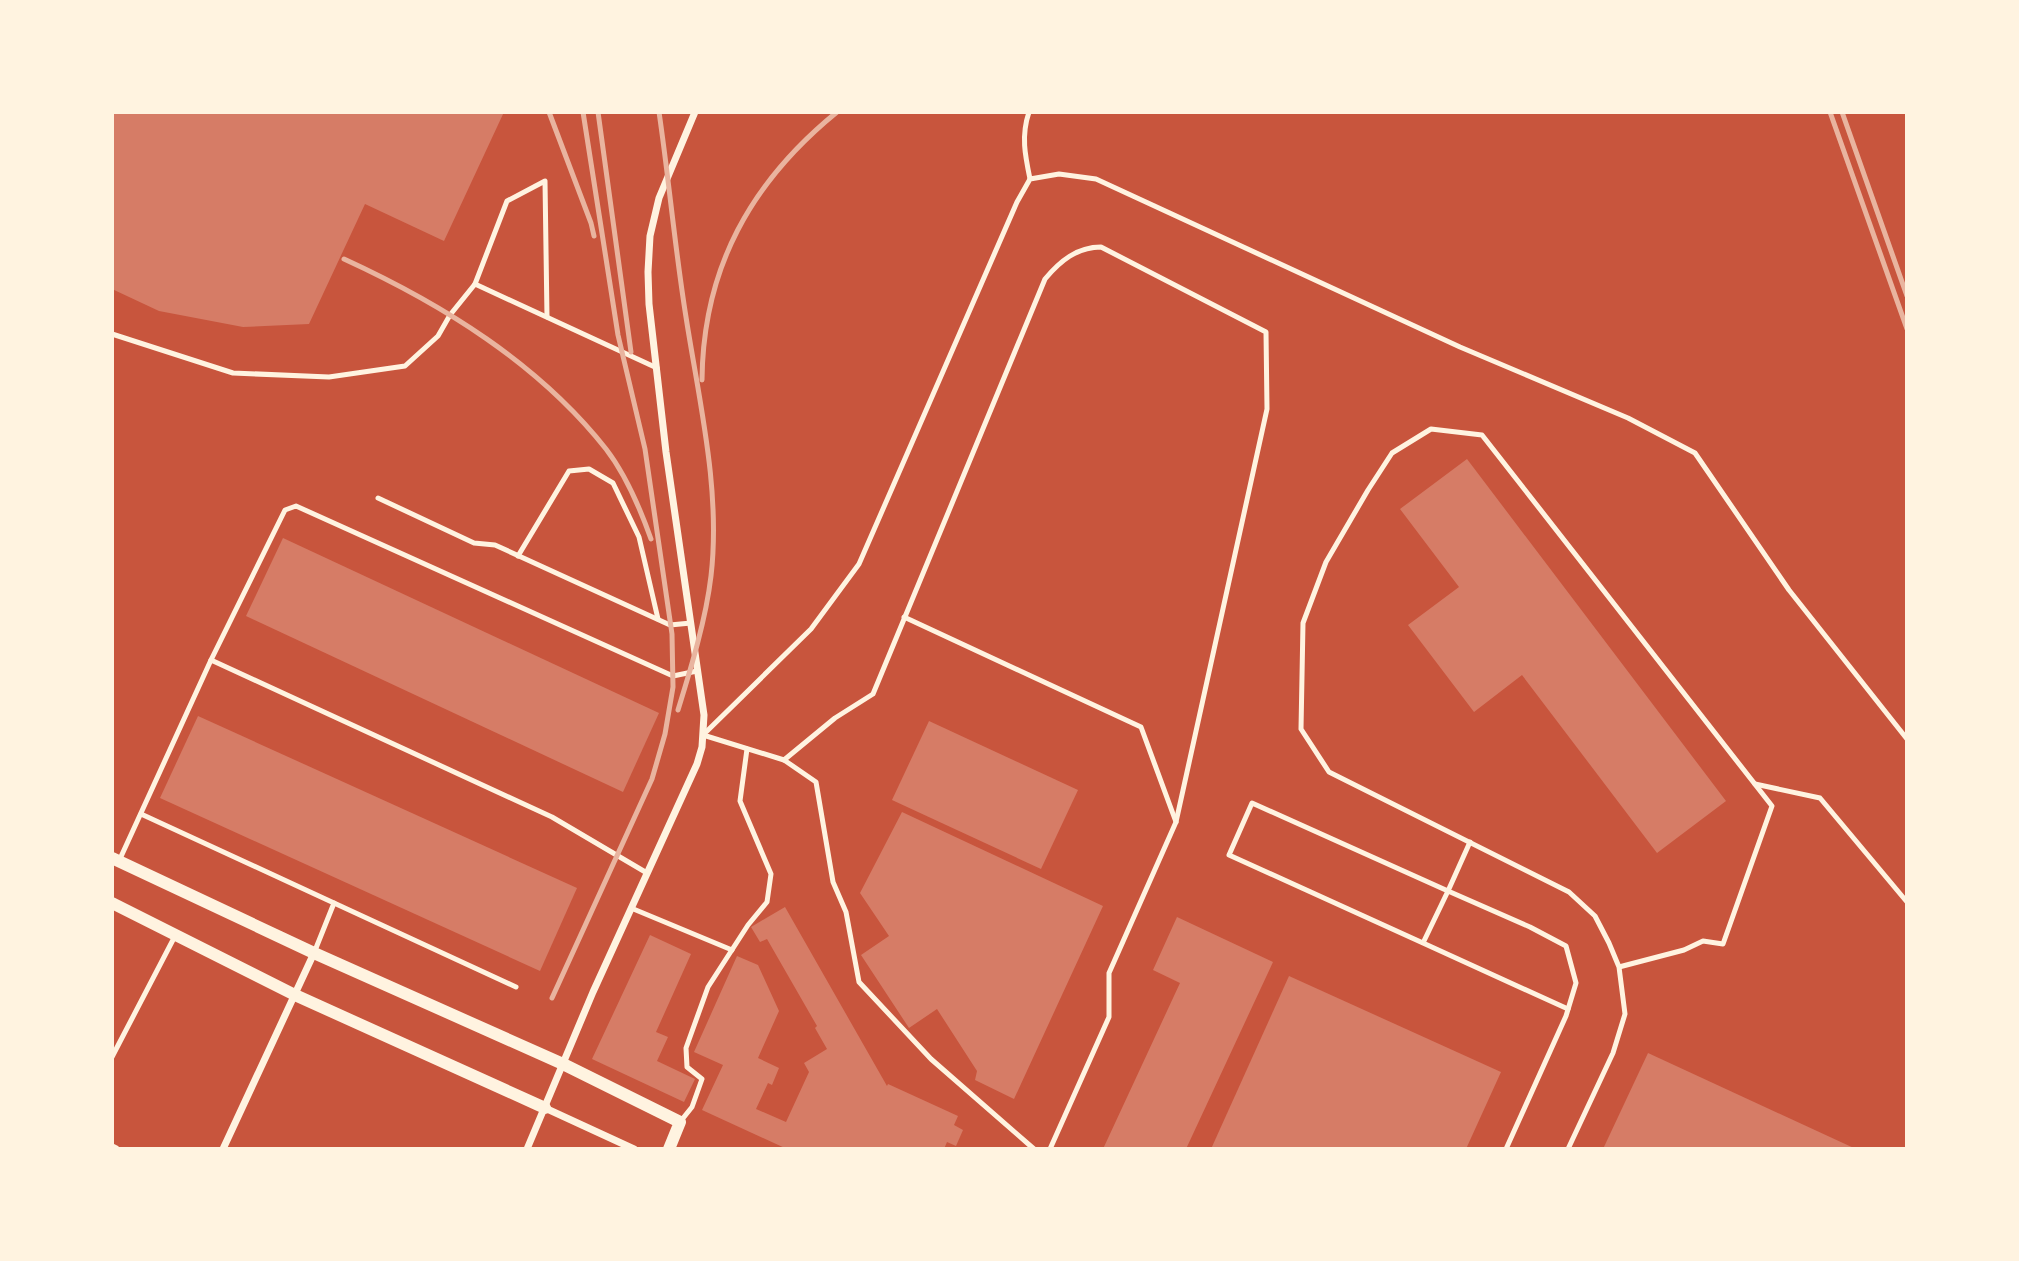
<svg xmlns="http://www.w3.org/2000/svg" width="2019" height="1261" viewBox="0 0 2019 1261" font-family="Roboto,sans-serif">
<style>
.building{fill:#d67c66}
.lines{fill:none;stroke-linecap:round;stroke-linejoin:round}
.service{stroke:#fff3e0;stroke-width:5}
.minor{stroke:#fff3e0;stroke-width:7}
.tertiary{stroke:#fff3e0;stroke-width:12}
.rail{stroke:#e9b49f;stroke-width:5}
</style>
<rect width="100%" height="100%" fill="#c8553d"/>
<!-- building -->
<g class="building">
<path d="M112,112h392l-60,129 -79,-37 -56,120 -66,3 -84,-16 -47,-22z"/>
<path d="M1467,459l259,342 -69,52 -135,-178 -48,37 -66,-87 51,-38 -59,-78z"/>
<path d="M283,538l376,175 -36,79 -377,-176z"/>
<path d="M198,716l379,172 -37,83 -380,-173z"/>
<path d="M929,721l149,69 -37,79 -149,-69z"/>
<path d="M902,812l201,94 -89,193 -39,-19 2,-9 -40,-62 -28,19 -48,-73 28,-19 -29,-43z"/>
<path d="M785,907l102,179 1,-2 70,32 -4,9 9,5 -7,16 -9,-4 -3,7h-157l-85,-39 21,-45 -29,-13 43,-96 21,9 21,46 -21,47 21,10 -7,17 -4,-2 -12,26 30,13 23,-50 -5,-9 23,-14 -12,-21 2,-2 -50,-87 -7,3 -9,-15z"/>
<path d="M1177,917l96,45 -87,187h-83l77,-166 -27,-13z"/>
<path d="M650,935l41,19 -35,78 12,5 -11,24 38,18 -11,23 -92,-43z"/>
<path d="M1289,976l212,96 -35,77h-255z"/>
<path d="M1648,1053l208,96h-253z"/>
</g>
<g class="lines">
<!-- service -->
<g class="service">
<path d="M1029,112c-8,24 -4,43 1,67"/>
<path d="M475,284l32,-83 38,-20 2,136"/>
<path d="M112,334l121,39 96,4 76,-11 33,-30 12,-21 25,-31 182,84"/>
<path d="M378,498l96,45 21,2 175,80 21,-2"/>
<path d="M518,556l51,-85 20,-2 24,14 26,54 19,82"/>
<path d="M904,617l237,110 35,95"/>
<path d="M211,660l74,-150 11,-4 377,170 24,-5"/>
<path d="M784,760l-81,-25 108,-106 48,-65 158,-362 13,-23 29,-5 37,5 364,168 168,71 67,35 94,137 118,149"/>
<path d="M1755,784l65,14 87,104"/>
<path d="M141,814l193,89 -20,50"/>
<path d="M1470,842l-22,49 82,36 36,19 10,37 -10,33 -60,133"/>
<path d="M119,861l92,-201 341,157 95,56"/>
<path d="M334,903l182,84"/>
<path d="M631,908l101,42"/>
<path d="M1423,943l-194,-88 23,-52 196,88 -25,52 145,66"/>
<path d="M112,1057l63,-121"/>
<path d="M680,1122l12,-15 10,-28 -15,-12 -1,-19 22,-61 40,-62 19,-23 4,-28 -31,-73 7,-52"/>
<path d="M1034,1149l-103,-90 -72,-77 -13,-70 -13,-30 -17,-100 -32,-22 51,-42 38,-24 172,-415c15,-18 32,-32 56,-32l165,85 1,77 -91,413 -67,151v44l-59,132"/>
<path d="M1568,1149l45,-96 12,-39 -6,-47 -10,-24 -14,-27 -26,-24 -240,-120 -28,-43 2,-106 23,-61 42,-72 24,-37 39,-24 51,6 290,371 -49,138 -20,-3 -19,9 -65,17"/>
</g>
<!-- minor -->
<g class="minor">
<path d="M545,1108l89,41"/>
<path d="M112,1147l4,2"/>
<path d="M223,1149l91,-196"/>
<path d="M527,1149l66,-157 104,-228 5,-17 2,-32 -38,-263 -17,-148 -1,-32 2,-36 9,-38 36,-86"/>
</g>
<!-- tertiary -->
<g class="tertiary">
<path d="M112,858l202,95 249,111 117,58 -11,27"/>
<path d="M112,903l183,92 250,113"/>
</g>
<!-- rail -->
<g class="rail">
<path d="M549,112l42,111 3,13"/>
<path d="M598,112l33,240"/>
<path d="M659,112c10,68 16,137 27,205 13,84 35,173 25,259 -5,43 -20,92 -33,134"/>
<path d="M1830,112l77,217"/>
<path d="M1842,112l65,184"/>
<path d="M344,259c98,45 194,104 262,190 20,26 34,59 45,90"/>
<path d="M702,380c1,-112 49,-198 135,-268"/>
<path d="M552,998l100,-219 13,-45 8,-47 -1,-53 -27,-185 -27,-114 -35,-223"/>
</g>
</g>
<!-- border -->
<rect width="2019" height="1261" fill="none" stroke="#fff3e0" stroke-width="228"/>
</svg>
